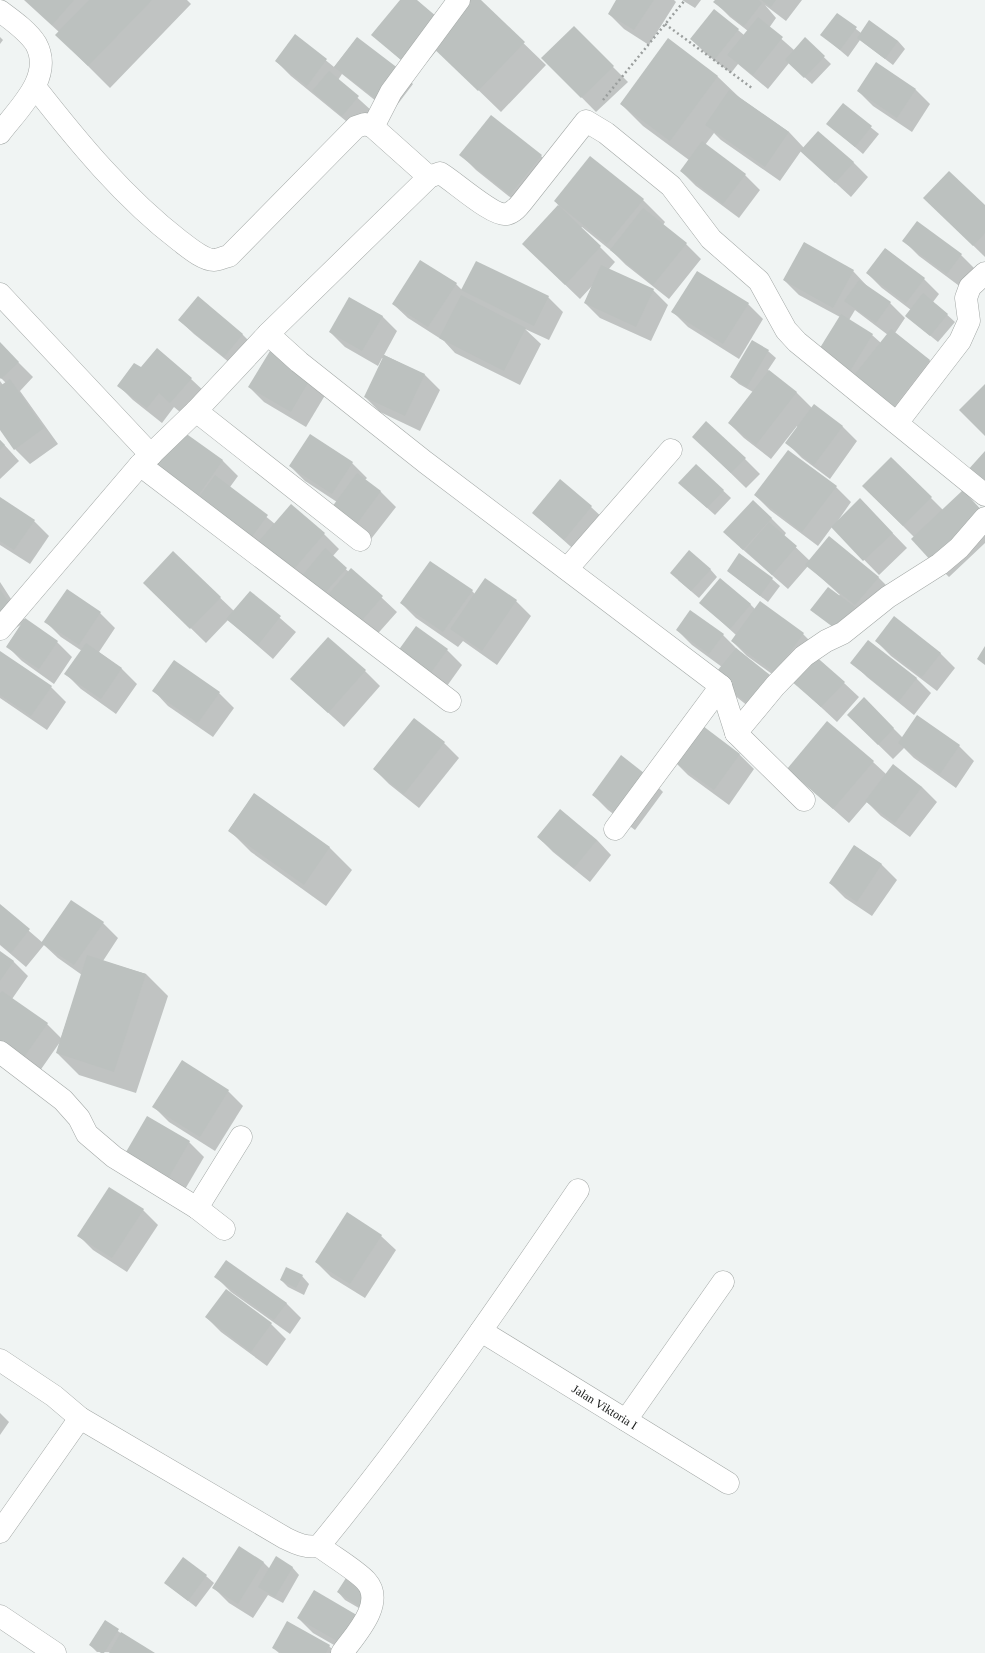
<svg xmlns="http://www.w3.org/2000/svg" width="985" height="1653" viewBox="0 0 985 1653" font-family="'Times New Roman',serif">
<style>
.shadow{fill:#0003;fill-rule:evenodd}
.building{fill:#bcc1bf}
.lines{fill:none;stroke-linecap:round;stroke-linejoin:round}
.street-casing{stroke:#a3a8a6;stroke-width:23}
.path{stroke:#9a9e9d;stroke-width:2.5;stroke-dasharray:2 3;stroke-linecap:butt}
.street{stroke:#fff;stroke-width:22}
.labels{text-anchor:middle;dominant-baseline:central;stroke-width:3;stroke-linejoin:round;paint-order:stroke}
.street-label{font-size:12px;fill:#151716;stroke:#f0f4f3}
</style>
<rect width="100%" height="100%" fill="#f0f4f3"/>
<!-- shadow -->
<g class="shadow">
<path d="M24,0h163l4,4 -81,84 -31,-31 -20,-25z"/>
<path d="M401,0h15l21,18 42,-18 67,65 -45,47 -64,-62 -20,24 -44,-39z"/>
<path d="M617,0h57l2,2 -27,43 -25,-16 -15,-15z"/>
<path d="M682,0h19l-6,8z"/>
<path d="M716,0h86l-16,21 -21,-16 11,13 -7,10 25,22 11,-11 26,25 -19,20 -23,-21 -21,26 -30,-25 -7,9 -25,-19 -15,-15 47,-9 6,5 4,-4 -18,-14 -15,-15z"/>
<path d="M837,14l24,19 37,8 7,8 -12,16 -33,-25 -12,17 -26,-22z"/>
<path d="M574,28l54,54 -32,30 -53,-54z"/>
<path d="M296,36l38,31 23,-29 41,32 15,14 -22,29 -49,-39 -4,6 35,32 -16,18 -66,-54 -15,-15z"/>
<path d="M0,37l3,3 -3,4z"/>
<path d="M668,40l50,37 22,21 49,34 15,16 49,14 15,15 -17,20 -50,-46 -21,30 -59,-41 -7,-7 -9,12 40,30 15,15 -21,28 -43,-32 -15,-15 8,-11 -46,-34 -22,-22z"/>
<path d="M916,90l14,14 -18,28 -39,-26 -15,-15z"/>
<path d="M843,105l36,29 -16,20 -35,-30z"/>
<path d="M461,155l80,1 15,15 -30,39 -50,-40z"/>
<path d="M643,200l22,22 -2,3 23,19 15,15 -32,40 -43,-34 -12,-12 -32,-26 -1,1 34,34 -7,8 45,20 15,15 -17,36 -51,-23 -15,-15 7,-17 -12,13 -57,-55 36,-38 -4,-5z"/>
<path d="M985,207v50l-45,-44z"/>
<path d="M904,241l57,14 15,15 -14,18 -43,-32z"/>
<path d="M886,249l38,30 15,15 -6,8 22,20 -17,20 -32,-26 5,-6 -29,-22 -15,-15z"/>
<path d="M853,271l15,16 22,16 15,15 -10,15 35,28 15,15 -39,49 -72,-60 6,-48 -41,-22 -15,-15zM855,310l33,25 -7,8 -9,-8 -23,-15z"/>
<path d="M456,284l6,6 86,7 15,15 -14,28 -24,-11 16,15 -21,41 -65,-32 -11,-12 -36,-23 -15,-14z"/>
<path d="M198,297l45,38 15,15 -18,21 -46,-37 -15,-14z"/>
<path d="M748,304l15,15 -24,40 -51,-32 -15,-15z"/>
<path d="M382,316l15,15 -13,24 41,20 15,15 -20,41 -40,-19 -15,-15 19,-38 -2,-1 -4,8 -33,-19 -15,-15z"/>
<path d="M0,344l33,33 -13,14 38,53 -28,20 -15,-15 -15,-21v-47l3,4 3,-2 -6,-6z"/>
<path d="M768,351l8,7 -8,12 29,23 15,15 31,19 14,14 -27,38 -28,-21 -15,-15 11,-15 -1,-2 -26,33 -27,-21 -15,-15 24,-31 -14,-8 -8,-7z"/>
<path d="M270,352l57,40 -21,35 -42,-25 -15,-15z"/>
<path d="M141,369l50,10 15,14 -20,24 -12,-10 -12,16 -29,-23 -15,-15z"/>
<path d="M182,432l41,29 15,15 -8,11 45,37 49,10 15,15 -7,8 17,15 2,-3 46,43 -24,27 -203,-156z"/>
<path d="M0,440l19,21 -19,18z"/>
<path d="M708,451l37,8 15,15 -14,14z"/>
<path d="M891,458l52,52 20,-18 22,22v29l-36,34 -15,-15 -20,-25 -51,-51z"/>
<path d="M352,463l15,15 -2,2 16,12 15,15 -25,32 -23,-17 -11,-20 -32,-21 -15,-15z"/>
<path d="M696,465l35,33 -16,17 -28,-25z"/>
<path d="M836,487l15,15 -14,20 38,-7 32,33 -28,27 -47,-48 -14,19 -48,-36 -15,-15z"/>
<path d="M0,498l34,23 15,15 -19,28 -30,-19z"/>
<path d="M591,507l15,14 -27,33 -46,-41z"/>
<path d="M771,518l15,15 -2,3 26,25 68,16 15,15 -48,44 -33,-26 28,-15 -32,-29 -20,23 -48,-42z"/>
<path d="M173,553l61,58 16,-19 46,40 -23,27 -45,-39 -22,23 -47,-46z"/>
<path d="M710,569l7,8 -18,21 -21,-18z"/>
<path d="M728,571l44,8 8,7 -12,16z"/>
<path d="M0,582l24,37 33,23 15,15 -18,27 -32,-23 -15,-15 15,-22 -22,14z"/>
<path d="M67,590l33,23 15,15 -16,24 23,17 15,15 -21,30 -35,-25 -15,-15 16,-23 -21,-14 -15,-15z"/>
<path d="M472,591l3,3 41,7 15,15 -34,49 -34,-24 -5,6 -42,-29 -15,-15z"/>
<path d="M701,603l49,1 5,5 48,25 15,15 -4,6 45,42 -22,25 -43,-40 -4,5 -43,-31 -15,-15 4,-6z"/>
<path d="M677,630l46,5 15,15 32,26 15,15 -22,27 -34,-27 -7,-24 -30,-22z"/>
<path d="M876,641l64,12 15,15 -18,23 -46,-35z"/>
<path d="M447,650l15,15 -20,28 -31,-23z"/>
<path d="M0,653l51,34 15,15 -19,28 -47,-32z"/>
<path d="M852,662l64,16 15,15 -17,22 -47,-38z"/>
<path d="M365,671l15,15 -36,41 -53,-48z"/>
<path d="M154,691l65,2 15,15 -21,29 -45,-31z"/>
<path d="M864,699l39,39 15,-21 41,29 15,15 -18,27 -42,-30 -10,-10 -11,11 -45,-44z"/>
<path d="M414,719l30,24 15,15 -40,50 -30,-24 -15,-15z"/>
<path d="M739,754l15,15 -25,36 -41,-30 -15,-15z"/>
<path d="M873,762l13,12 36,13 15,15 -27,35 -29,-21 -14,-14 -18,21 -61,-54z"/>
<path d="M648,777l15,15 -28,38 -27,-20 -15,-15z"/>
<path d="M254,794l76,54 22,22 -26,36 -75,-54 -22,-22z"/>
<path d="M538,837l59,3 14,15 -21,27 -37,-30z"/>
<path d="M855,846l27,19 15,15 -25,36 -27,-18 -15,-15z"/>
<path d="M0,906l43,37 60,-20 15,15 -15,23 43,13 22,22 -32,97 -57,-18 -22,-22 3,-11 -23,33 -37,-26v-96l13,8 15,15 -16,23 35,25 14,14 21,-63 -24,-17 -14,-13 -18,22 -26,-22z"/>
<path d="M228,1091l15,15 -28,45 -46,-29 -15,-15z"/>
<path d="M189,1142l15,15 -20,34 -57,-39z"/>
<path d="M143,1210l15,15 -31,47 -34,-22 -15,-15z"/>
<path d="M381,1236l15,14 -31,48 -34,-21 -15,-15z"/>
<path d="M302,1276l7,8 -5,11 -16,-8 -7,-7z"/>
<path d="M216,1277l70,26 15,15 -11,16 -59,-42z"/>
<path d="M226,1291l45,33 15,15 -19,27 -46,-34 -15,-15z"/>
<path d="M0,1413l9,9 -9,13z"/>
<path d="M239,1548l25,15 6,6 22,-2 7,8 -16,28 -15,-8 -15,23 -24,-15 -15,-15z"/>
<path d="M206,1576l8,7 -18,24 -31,-24z"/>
<path d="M346,1579l25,36 -26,-15 -7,-8z"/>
<path d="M355,1614l15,15 -22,24 -35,-20 -15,-15z"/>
<path d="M105,1621l18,14 30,18 -56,-1 -7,-7z"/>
<path d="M329,1646l7,7h-57l-6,-5z"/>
</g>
<!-- building -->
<g class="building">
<path d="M25,0h49l-22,25z"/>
<path d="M89,0h63l-64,66 -33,-31z"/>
<path d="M400,0h17l20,17 -36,43 -30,-25z"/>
<path d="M468,0h13l44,42 -47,49 -50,-48z"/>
<path d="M616,0h38l-20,30 -26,-16z"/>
<path d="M715,0h44l3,3 -18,23 -31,-24z"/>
<path d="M761,0h15l-5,7z"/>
<path d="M714,9l25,20 -24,30 -25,-20z"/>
<path d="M837,13l20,14 -17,23 -20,-15z"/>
<path d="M758,17l25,20 -30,38 -26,-20z"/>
<path d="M869,20l29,21 -13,18 -28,-21z"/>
<path d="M574,26l40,40 -33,32 -40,-40z"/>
<path d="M295,34l32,25 -20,27 -32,-25z"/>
<path d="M357,37l42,32 -23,30 -42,-32z"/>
<path d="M805,37l20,19 -21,22 -19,-18z"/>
<path d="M668,38l50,38 -48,65 -50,-37z"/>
<path d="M876,62l40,27 -19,29 -40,-27z"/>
<path d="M329,71l30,25 -17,20 -30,-25z"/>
<path d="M729,90l60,42 -24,35 -60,-42z"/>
<path d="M843,103l29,23 -17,21 -29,-23z"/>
<path d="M491,115l51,40 -32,40 -51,-40z"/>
<path d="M818,131l36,31 -19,21 -35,-32z"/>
<path d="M702,141l44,33 -23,30 -43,-33z"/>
<path d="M590,156l54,43 -37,45 -53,-43z"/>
<path d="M949,171l36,34v28l-12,13 -50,-48z"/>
<path d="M558,205l43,41 -36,39 -43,-41z"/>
<path d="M643,208l44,35 -34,42 -43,-35z"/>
<path d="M917,221l45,33 -15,20 -45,-33z"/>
<path d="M804,242l50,28 -21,38 -50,-28z"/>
<path d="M885,248l40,30 -19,25 -40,-30z"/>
<path d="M420,260l37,23 -29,44 -36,-23z"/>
<path d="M476,261l73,35 -15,30 -73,-36z"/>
<path d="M601,265l53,24 -18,38 -52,-24z"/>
<path d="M697,271l52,32 -26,41 -52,-32z"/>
<path d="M859,280l32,22 -15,21 -32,-22z"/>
<path d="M923,293l25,21 -18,22 -25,-20z"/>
<path d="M461,295l65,33 -22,43 -65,-33z"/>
<path d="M198,296l45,38 -19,23 -46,-37z"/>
<path d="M349,297l34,19 -21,35 -33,-19z"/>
<path d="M841,314l32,20 -23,37 -32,-20z"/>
<path d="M891,329l39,31 -39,50 -40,-31z"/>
<path d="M752,340l17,10 -22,37 -17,-10z"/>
<path d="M0,342l19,20 -18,17 -1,-1z"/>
<path d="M157,348l35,30 -22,25 -11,-10 -12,15 -30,-22 17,-23 7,4z"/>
<path d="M270,351l42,25 -21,36 -43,-25z"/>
<path d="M384,355l41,19 -20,42 -41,-19z"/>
<path d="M769,370l28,22 -41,53 -28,-22z"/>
<path d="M10,379l34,49 -30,22 -14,-20v-44z"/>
<path d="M985,384v52l-26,-26z"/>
<path d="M814,404l29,22 -29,39 -29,-22z"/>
<path d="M706,421l40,37 -15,15 -39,-36z"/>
<path d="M181,430l42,30 -27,39 -42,-31z"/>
<path d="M310,434l43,28 -21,32 -43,-28z"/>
<path d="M0,440l5,5 -5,5z"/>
<path d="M788,450l49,36 -35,46 -48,-37z"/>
<path d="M985,451v36l-18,-16z"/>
<path d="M891,457l41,40 -29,29 -41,-40z"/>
<path d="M696,464l28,26 -17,18 -29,-25z"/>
<path d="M357,473l24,18 -25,34 -24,-18z"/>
<path d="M215,475l53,40 -17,23 -53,-40z"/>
<path d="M560,479l32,27 -28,34 -32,-27z"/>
<path d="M963,490l22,24 -52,49 -22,-24z"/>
<path d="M0,497l35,23 -21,30 -14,-9z"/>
<path d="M860,498l33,35 -30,28 -32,-34z"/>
<path d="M753,500l19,18 -29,32 -20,-18z"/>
<path d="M291,504l34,29 -32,37 -34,-29z"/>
<path d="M769,522l28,24 -25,29 -27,-25z"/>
<path d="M829,536l50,41 -24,28 -50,-40z"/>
<path d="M325,548l22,20 -25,28 -21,-19z"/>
<path d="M689,550l22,19 -20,22 -21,-18z"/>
<path d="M173,551l48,46 -31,32 -47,-46z"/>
<path d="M739,553l34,25 -13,18 -33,-25z"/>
<path d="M430,561l43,29 -30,42 -43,-29z"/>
<path d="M351,568l32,28 -25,29 -32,-28z"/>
<path d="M485,578l32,22 -35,51 -32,-22z"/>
<path d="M720,578l31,26 -21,25 -31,-26z"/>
<path d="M828,587l27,20 -18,23 -27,-20z"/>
<path d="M0,589l11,17 -11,8z"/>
<path d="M67,589l34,23 -22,33 -35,-23z"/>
<path d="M250,591l31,25 -23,29 -32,-26z"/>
<path d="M760,601l44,32 -29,40 -44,-32z"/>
<path d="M690,610l34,24 -15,20 -33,-24z"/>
<path d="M894,616l47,37 -19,24 -47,-36z"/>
<path d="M25,618l33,23 -19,28 -33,-22z"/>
<path d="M416,626l32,23 -21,29 -32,-23z"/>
<path d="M328,637l38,33 -38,43 -38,-34z"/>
<path d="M868,640l49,38 -18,23 -49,-38z"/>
<path d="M86,643l36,25 -21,31 -37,-25z"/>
<path d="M985,646v19l-8,-6z"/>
<path d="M736,648l34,27 -22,29 -35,-28z"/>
<path d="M0,651l52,35 -21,30 -31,-21z"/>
<path d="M813,654l32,28 -24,25 -31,-27z"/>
<path d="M174,660l46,32 -22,31 -46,-32z"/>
<path d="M864,697l30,31 -16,17 -31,-30z"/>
<path d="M917,715l43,30 -20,29 -42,-31z"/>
<path d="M414,718l31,24 -41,52 -31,-25z"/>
<path d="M827,721l47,40 -41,48 -46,-40z"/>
<path d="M699,723l41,31 -26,36 -42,-30z"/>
<path d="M621,755l28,22 -29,39 -28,-21z"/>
<path d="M893,764l29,23 -27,36 -30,-22z"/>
<path d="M254,793l76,54 -26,38 -76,-54z"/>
<path d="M560,809l37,31 -23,28 -37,-31z"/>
<path d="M854,845l28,19 -25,38 -28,-19z"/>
<path d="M71,900l33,22 -30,43 -33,-22z"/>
<path d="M0,904l30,25 -19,24 -11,-9z"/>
<path d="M0,951l14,10 -14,20z"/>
<path d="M87,955l59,19 -32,98 -58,-19z"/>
<path d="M2,991l46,32 -26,37 -22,-15v-52z"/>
<path d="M182,1060l47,30 -29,47 -48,-30z"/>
<path d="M147,1116l43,25 -21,36 -43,-25z"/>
<path d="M109,1187l35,22 -32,49 -35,-22z"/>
<path d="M347,1212l35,23 -32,49 -35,-22z"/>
<path d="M226,1260l61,43 -13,17 -60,-43z"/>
<path d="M286,1267l17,8 -7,13 -16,-8z"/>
<path d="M226,1289l46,34 -21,29 -46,-35z"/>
<path d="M239,1546l25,16 -26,42 -26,-16z"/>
<path d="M276,1556l17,11 -18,30 -17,-10z"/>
<path d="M183,1557l24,18 -19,26 -24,-18z"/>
<path d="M346,1578l27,17 -9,14 -27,-17z"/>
<path d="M314,1590l41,24 -16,28 -42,-24z"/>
<path d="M105,1620l14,9 -15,24h-3l-12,-8z"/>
<path d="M287,1621l43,24 -4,8h-44l-10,-5z"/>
<path d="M121,1632l34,21h-46z"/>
</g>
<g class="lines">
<!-- street casing -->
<g class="street-casing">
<g id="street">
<path d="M0,11c12,9 28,20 36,33 18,33 -18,65 -36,89"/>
<path d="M35,87c43,55 89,111 145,154 8,6 23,19 34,19 4,0 10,-3 15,-4l127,-129 9,-3 8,3 56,50"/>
<path d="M373,127l18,-35 68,-92"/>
<path d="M0,294l151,161"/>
<path d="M268,334l31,28 126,100 296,224 15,47 68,67"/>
<path d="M196,411l164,129"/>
<path d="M897,423l63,-82 9,-20 -3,-23 4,-11 15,-14"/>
<path d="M140,465l310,236"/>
<path d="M567,569l104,-119"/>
<path d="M0,629l140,-164 56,-54 72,-77 161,-157 11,-4c14,8 53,44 67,41 7,-2 11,-7 15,-12l64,-81 20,12 65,53 40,53 48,42 27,49 11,12 188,153"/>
<path d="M736,733l39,-47 29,-30 22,-15 17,-8 45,-36 52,-33 19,-16 26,-30"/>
<path d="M615,829l106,-143"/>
<path d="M0,1052l63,48 16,18 8,16 27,23 83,51 27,21"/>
<path d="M197,1208l44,-71"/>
<path id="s1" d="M481,1331l247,152"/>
<path d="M0,1360l54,36 26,22 205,120c12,6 21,10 34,8 93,-113 176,-234 259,-356"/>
<path d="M626,1420l97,-138"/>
<path d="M0,1532l80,-114"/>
<path d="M319,1546c13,10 37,24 47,35 20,22 -11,54 -24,72"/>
<path d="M0,1616l55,37"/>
</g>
</g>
<!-- path -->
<g class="path">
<path d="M665,24l87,64"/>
<path d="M603,100l82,-100"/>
</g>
<!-- street -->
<use href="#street" class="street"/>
</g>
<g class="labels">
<!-- street labels -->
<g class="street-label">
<text stroke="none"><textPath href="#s1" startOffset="145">Jalan Viktoria I</textPath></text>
</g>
</g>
</svg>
